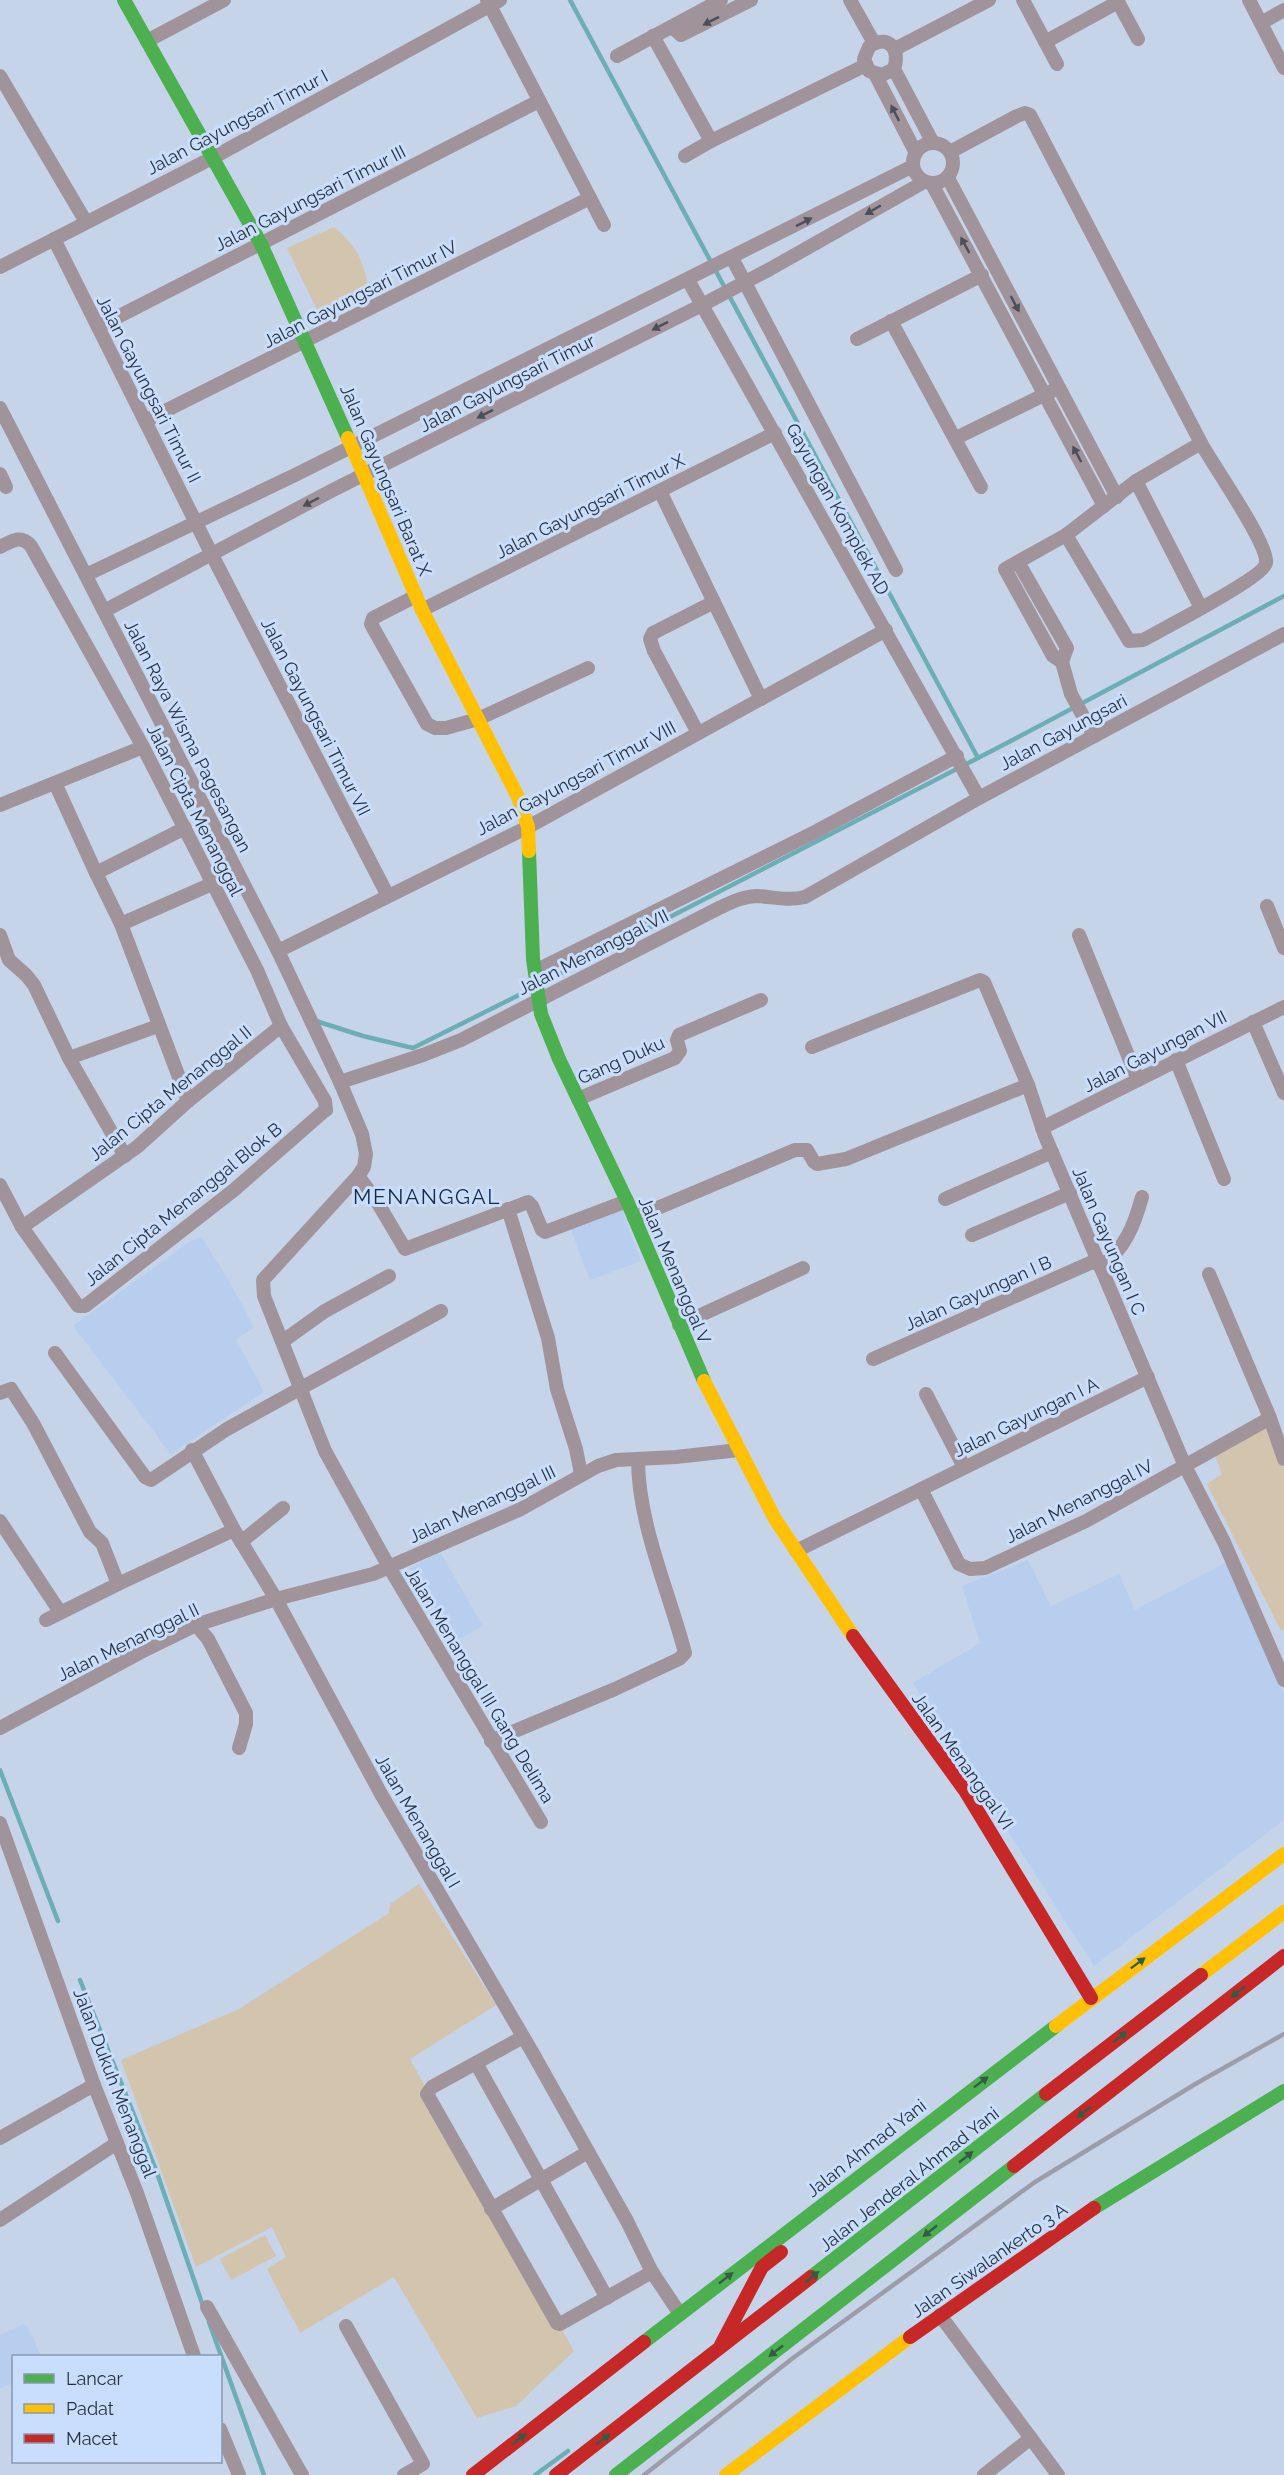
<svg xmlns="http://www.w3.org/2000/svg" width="1284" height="2475" viewBox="0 0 1284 2475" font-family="Raleway,sans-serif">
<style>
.built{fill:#b7ceef}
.green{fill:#d2c4ad}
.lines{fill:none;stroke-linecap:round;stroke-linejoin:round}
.stream{stroke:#6caeb6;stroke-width:4.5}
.street{stroke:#a1939a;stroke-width:14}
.fast{stroke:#4caf50;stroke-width:14}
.slow{stroke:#ffc107;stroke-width:14}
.jam{stroke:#c62828;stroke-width:14}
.rail{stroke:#9d9da8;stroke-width:4.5}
.oneway{fill:#4c4e5a}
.oneway2{fill:#345c45}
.labels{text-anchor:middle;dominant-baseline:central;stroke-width:6;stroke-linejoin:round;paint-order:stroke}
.street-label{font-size:18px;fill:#27303f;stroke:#c9defc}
.quarter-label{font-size:21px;letter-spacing:1.5px;fill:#162a47;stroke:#c9defc}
</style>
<rect width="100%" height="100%" fill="#c6d4e9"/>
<!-- built -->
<g class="built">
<path d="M620,1205l21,56 -51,19 -21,-55z"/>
<path d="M202,1237l34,56 18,35 -18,11 28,53 -93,62 -98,-128 118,-85z"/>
<path d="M440,1552l43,74 -29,16 -43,-74z"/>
<path d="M1028,1560l23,46 68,-32 16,36 92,-48 57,131v127l-190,146 -181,-283 67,-40 -18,-57z"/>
<path d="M24,2324l4,3 13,29h-27l-1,27 -13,6v-56l1,2z"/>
</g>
<!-- green -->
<g class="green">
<path d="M334,227c24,20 30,35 35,66l-48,25 -34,-70z"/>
<path d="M1268,1425l16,44v160l-3,2 -74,-147 15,-10 -7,-19z"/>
<path d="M419,1884l77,121 -86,54 164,292 -58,55 -39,12 -83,-141 -94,56 -33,-64 19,-12 -14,-30 -76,40 -75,-207 118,-51 150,-96 1,-9z"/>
<path d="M265,2235l11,21 -45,24 -11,-21z"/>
</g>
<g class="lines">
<!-- stream -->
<g class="stream">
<path d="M570,0l408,758"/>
<path d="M542,983l465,-240 277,-147"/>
<path d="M316,1021l47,15 50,12 118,-59"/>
<path d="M0,1770l58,151"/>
<path d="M80,1980l76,190 47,136"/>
<path d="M209,2322l55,153"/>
<path d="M535,2475l33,-24"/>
</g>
<!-- street -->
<g class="street">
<path d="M487,0l117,225"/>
<path d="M850,0l24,43"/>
<path d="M1023,0l34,64"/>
<path d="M1117,0l21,39"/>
<path d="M1249,0l35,68"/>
<path d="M1261,23l23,-13"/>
<path d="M672,27l9,8 70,-35"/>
<path d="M653,36l58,105"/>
<path d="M147,41l77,-41"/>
<path d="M1045,42l73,-40"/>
<path d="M895,49l94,-49"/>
<path d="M617,56l104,-56"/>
<path d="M894,69l-12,6 -13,-4 -5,-12 5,-12c19,-14 32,2 25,22l39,74"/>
<path d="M875,74l41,79"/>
<path d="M0,76l86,146"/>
<circle cx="933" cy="163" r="20"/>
<path d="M950,152l67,-36 8,-3 5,2 171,328 -65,38 -70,54 -61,34 48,87 9,6 9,32 23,42"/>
<path d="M685,156l26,-15 155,-76"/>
<path d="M948,178l169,319"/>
<path d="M932,184l172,322"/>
<path d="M54,239l158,316 176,341"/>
<path d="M732,258l164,312"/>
<path d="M0,267l214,-110 286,-157"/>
<path d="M688,280l291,518"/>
<path d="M891,321l90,166"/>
<path d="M98,327l441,-226"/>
<path d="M857,339l125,-64"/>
<path d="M0,408l278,543 62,131 22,52 4,20 -2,13 -6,9 -95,104 1,16 61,155 64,116 152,255"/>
<path d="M145,421l445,-223"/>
<path d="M956,438l96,-47"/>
<path d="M0,474l6,13"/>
<path d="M1136,481l65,127"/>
<path d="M660,491l101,208"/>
<path d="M1066,535l63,106 14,-1c18,-10 121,-63 123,-77 3,-19 -54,-99 -65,-120"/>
<path d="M0,547c12,-6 21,-13 31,-1l112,201 114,223 24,56 44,75 1,9 -3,2 -89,78 -149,116h-7l-56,-79 -22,-42"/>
<path d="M1018,562l49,86 -5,14"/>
<path d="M86,575l209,-100 618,-309"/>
<path d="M416,596l-43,22 -2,6 56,100 8,4h11l32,-9 110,-51"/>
<path d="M422,610l353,-177"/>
<path d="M104,611l229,-121 369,-185 68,-36 154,-87"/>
<path d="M698,733l-44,-82 -4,-12 3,-6 61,-31"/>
<path d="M55,783l41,90 89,-45"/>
<path d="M0,805l143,-58"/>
<path d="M96,873l25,51 67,177"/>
<path d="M1267,906l17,42"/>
<path d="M121,924l93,-41"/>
<path d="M0,935l9,25 17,15 8,10 35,73 56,98"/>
<path d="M1079,935l59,145"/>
<path d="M278,951l250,-124 358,-197"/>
<path d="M535,971l280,-139 142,-76"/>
<path d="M1253,1022l31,71"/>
<path d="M812,1047l168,-67 4,2 44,103 17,51 140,330 39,76 60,138"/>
<path d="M69,1058l89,-32"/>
<path d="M1176,1060l48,119"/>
<path d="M340,1082l83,-27 38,-15 260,-133c11,-5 23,-11 36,-11 17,1 30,5 48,1l174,-99 305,-164"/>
<path d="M578,1099l97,-41 5,-7 -3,-11 2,-5 82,-35"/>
<path d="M1042,1128l242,-121"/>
<path d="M358,1176l18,24 29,49 123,-47 4,4 10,24 3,2 82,-31"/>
<path d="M945,1199l107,-47"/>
<path d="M508,1209l40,129 9,51 19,60 5,25"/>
<path d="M634,1218l161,-68h12l7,12 3,2 29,-5 182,-74"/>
<path d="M22,1227l115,-80 51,-46 93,-75"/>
<path d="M972,1235l98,-42"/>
<path d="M1100,1267c25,-18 34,-41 42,-70"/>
<path d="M679,1325l124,-57"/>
<path d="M283,1341l42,-30 64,-35"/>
<path d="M55,1353l90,124 6,3 76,-51 214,-118"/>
<path d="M873,1359l224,-99"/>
<path d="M0,1393l11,-4 22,34 57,109 12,11 16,41 116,-54"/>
<path d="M926,1394l38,73"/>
<path d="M1270,1418l14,41"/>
<path d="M192,1450l42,80 42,69 105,195 150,256 96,171 25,51 28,42"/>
<path d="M921,1489l38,75 11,5 15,-1 101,-47 184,-103 -61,-144"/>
<path d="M0,1521l60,91"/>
<path d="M241,1542l42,-34"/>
<path d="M796,1551l352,-174"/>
<path d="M46,1620l72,-36"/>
<path d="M196,1625l12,14 38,74v11l-7,24"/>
<path d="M0,1728l141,-76 55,-27 80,-26 97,-25 148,-65 77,-43 18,-6 60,-3 63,-7"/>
<path d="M491,1741l124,-52 64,-30 6,-6c-16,-62 -47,-129 -47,-194"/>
<path d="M0,1823l94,262 43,108 57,163"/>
<path d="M523,2037l-91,50 -5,7 4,7 126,222 3,1 92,-52"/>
<path d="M476,2063l131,235"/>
<path d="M0,2138l94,-53"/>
<path d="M491,2209l97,-57"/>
<path d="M0,2220l117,-77"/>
<path d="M207,2307l95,168"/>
<path d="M940,2315l118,160"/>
<path d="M346,2326l77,138 -19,11"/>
<path d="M220,2429l19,46"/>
<path d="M984,2475l47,-37"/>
</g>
<!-- fast -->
<g class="fast">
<path d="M124,0l137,244 87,194"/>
<path d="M529,851l4,108 8,55 18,45 68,142 77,180"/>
<path d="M1094,2208l190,-117"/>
<path d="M811,2277l235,-183"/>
<path d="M644,2342l412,-316"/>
<path d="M616,2475l398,-309"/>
</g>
<!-- slow -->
<g class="slow">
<path d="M348,438l74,172 96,187 10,30 1,24"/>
<path d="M704,1381l71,138 78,117"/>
<path d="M1201,1975l83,-63"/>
<path d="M1056,2026l228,-172"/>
<path d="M726,2475l184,-138"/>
</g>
<!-- jam -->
<g class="jam">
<path d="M853,1636l113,156 125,206"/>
<path d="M1046,2094l155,-119"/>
<path d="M1014,2166l270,-210"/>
<path d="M910,2337l184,-129"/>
<path d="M721,2345l41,-78 19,-15"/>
<path d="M473,2475l171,-133"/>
<path d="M556,2475l255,-198"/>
</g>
<!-- rail -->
<path class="rail" d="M644,2475l149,-117 242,-176 162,-99 87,-49"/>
</g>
<!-- one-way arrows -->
<defs><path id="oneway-solid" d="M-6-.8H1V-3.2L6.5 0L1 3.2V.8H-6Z" transform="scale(1.5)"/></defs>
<g class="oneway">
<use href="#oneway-solid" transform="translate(711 21) rotate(153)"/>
<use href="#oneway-solid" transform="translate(895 113) rotate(-117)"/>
<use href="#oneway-solid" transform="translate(873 210) rotate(150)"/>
<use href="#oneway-solid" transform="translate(804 222) rotate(-27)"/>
<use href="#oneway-solid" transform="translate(965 245) rotate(-119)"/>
<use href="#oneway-solid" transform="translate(1015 304) rotate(62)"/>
<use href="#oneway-solid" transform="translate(660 326) rotate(153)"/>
<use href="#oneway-solid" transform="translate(485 414) rotate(153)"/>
<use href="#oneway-solid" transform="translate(1077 454) rotate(-118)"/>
<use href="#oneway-solid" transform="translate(311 502) rotate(152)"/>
</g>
<g class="oneway2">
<use href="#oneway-solid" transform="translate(1138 1963) rotate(-37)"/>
<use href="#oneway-solid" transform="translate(1238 1992) rotate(142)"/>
<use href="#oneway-solid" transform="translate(1120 2037) rotate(-37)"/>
<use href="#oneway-solid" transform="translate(981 2082) rotate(-37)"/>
<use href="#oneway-solid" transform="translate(1084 2112) rotate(142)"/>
<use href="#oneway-solid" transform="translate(966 2157) rotate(-38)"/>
<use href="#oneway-solid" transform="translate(930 2231) rotate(142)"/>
<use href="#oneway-solid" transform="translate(812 2277) rotate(-38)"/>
<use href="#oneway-solid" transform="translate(726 2278) rotate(-38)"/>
<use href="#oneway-solid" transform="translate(776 2351) rotate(142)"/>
<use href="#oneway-solid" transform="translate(519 2439) rotate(-38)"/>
<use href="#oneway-solid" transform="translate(603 2439) rotate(-37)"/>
</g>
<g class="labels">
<!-- street labels -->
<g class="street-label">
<text transform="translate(237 122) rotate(-28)">Jalan Gayungsari Timur I</text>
<text transform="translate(310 198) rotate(-27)">Jalan Gayungsari Timur III</text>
<text transform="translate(360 294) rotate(-27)">Jalan Gayungsari Timur IV</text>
<text transform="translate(507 383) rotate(-27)">Jalan Gayungsari Timur</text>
<text transform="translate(149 389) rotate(63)">Jalan Gayungsari Timur II</text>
<text transform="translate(386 480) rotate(67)">Jalan Gayungsari Barat X</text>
<text transform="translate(590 506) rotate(-27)">Jalan Gayungsari Timur X</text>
<text transform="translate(838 509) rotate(61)">Gayungan Komplek AD</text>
<text transform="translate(316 717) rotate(63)">Jalan Gayungsari Timur VII</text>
<text transform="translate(1063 732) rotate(-28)">Jalan Gayungsari</text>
<text transform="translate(188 736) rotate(63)">Jalan Raya Wisma Pagesangan</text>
<text transform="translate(576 778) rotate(-28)">Jalan Gayungsari Timur VIII</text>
<text transform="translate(195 810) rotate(63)">Jalan Cipta Menanggal</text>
<text transform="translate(593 952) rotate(-27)">Jalan Menanggal VII</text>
<text transform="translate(1155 1051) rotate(-27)">Jalan Gayungan VII</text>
<text transform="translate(621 1060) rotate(-24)">Gang Duku</text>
<text transform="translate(170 1093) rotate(-39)">Jalan Cipta Menanggal II</text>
<text transform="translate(183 1204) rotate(-39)">Jalan Cipta Menanggal Blok B</text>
<text transform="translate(1109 1241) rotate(67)">Jalan Gayungan I C</text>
<text transform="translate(675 1270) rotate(67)">Jalan Menanggal V</text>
<text transform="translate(978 1293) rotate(-24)">Jalan Gayungan I B</text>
<text transform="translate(1026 1417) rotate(-26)">Jalan Gayungan I A</text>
<text transform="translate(1079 1501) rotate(-27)">Jalan Menanggal IV</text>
<text transform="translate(482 1504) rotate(-25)">Jalan Menanggal III</text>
<text transform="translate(128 1642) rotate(-26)">Jalan Menanggal II</text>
<text transform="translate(480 1685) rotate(59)">Jalan Menanggal III Gang Delima</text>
<text transform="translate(963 1761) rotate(55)">Jalan Menanggal VI</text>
<text transform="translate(418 1821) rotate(60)">Jalan Menanggal I</text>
<text transform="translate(115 2083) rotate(69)">Jalan Dukuh Menanggal</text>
<text transform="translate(866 2148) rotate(-38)">Jalan Ahmad Yani</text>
<text transform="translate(909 2179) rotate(-38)">Jalan Jenderal Ahmad Yani</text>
<text transform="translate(989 2260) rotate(-35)">Jalan Siwalankerto 3 A</text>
</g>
<!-- quarter labels -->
<g class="quarter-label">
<text x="427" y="1196">MENANGGAL</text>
</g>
</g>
<!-- legend -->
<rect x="12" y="2355" width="210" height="108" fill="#c9defc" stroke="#8898b0" stroke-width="1.5"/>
<rect x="24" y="2374" width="30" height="9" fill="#4caf50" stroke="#8898b0" stroke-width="1.5"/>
<text x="66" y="2385" font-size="18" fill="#27303f">Lancar</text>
<rect x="24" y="2404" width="30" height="9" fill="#ffc107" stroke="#8898b0" stroke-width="1.5"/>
<text x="66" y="2415" font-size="18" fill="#27303f">Padat</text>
<rect x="24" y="2434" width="30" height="9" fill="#c62828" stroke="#8898b0" stroke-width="1.5"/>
<text x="66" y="2445" font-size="18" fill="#27303f">Macet</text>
</svg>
